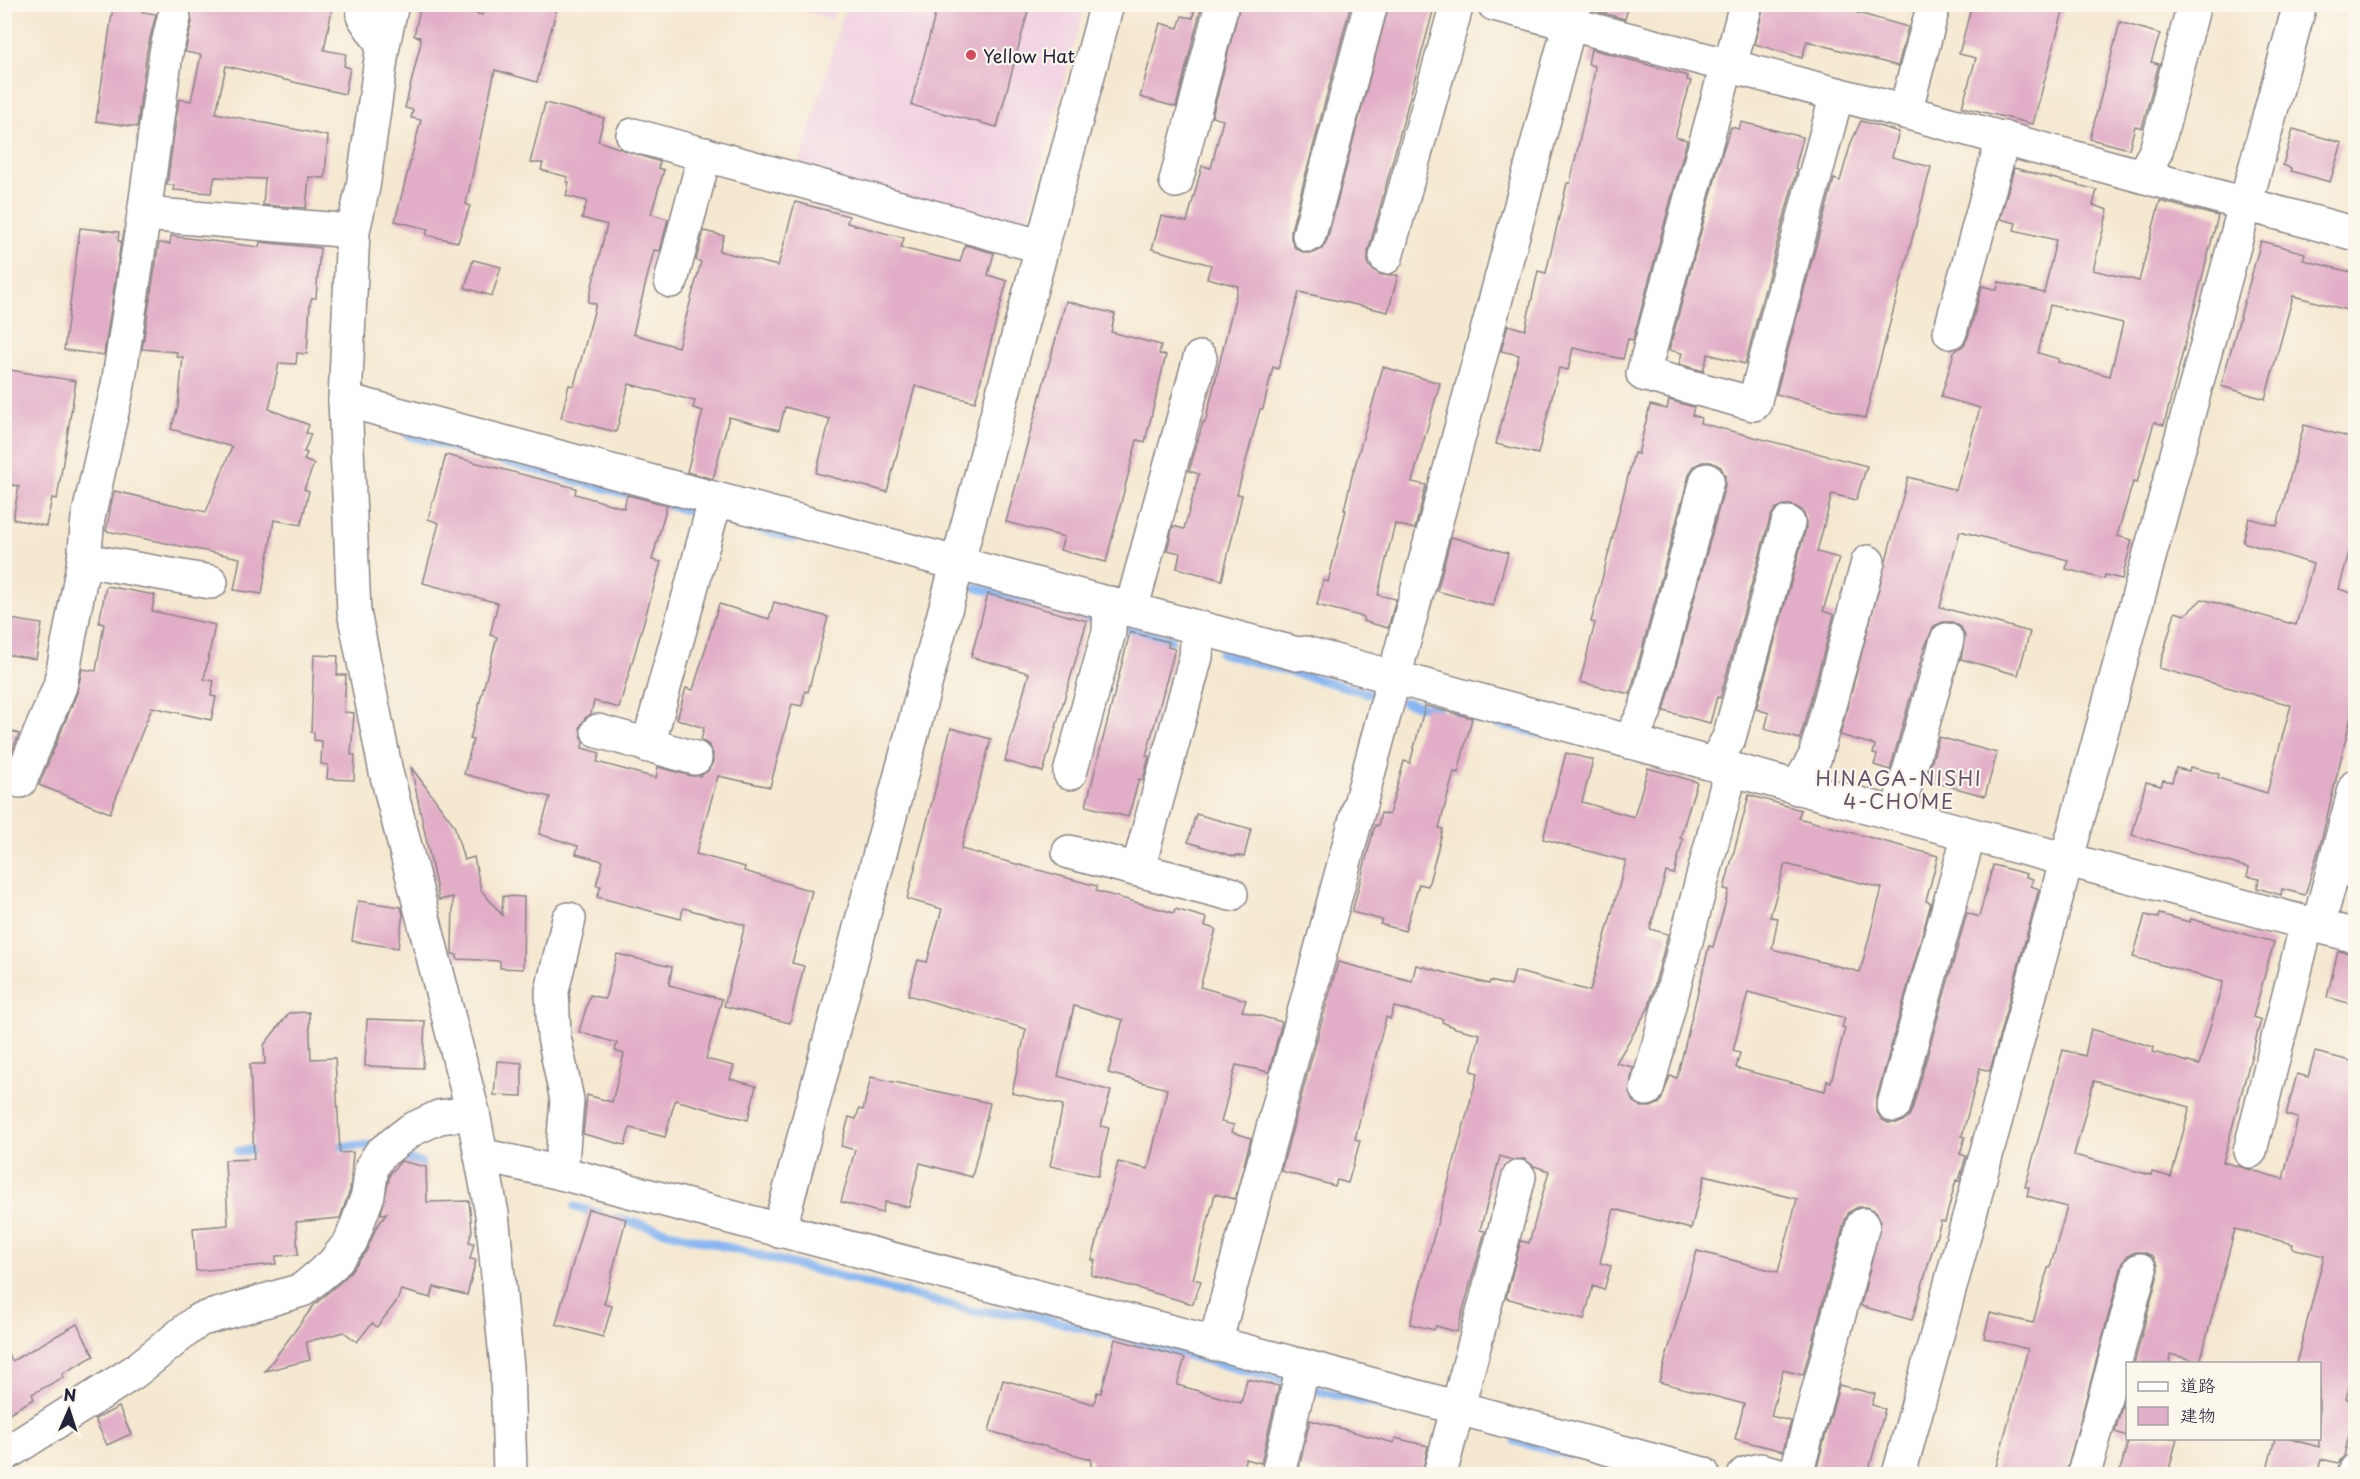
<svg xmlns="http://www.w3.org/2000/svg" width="2360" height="1479" viewBox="0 0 2360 1479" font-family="'Playpen Sans','Klee One',sans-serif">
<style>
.built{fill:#f1d0e2}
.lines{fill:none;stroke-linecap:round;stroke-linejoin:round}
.stream{stroke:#87b6f2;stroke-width:9}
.building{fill:#e2aec7;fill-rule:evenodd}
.minor-casing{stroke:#8b8586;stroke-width:36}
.minor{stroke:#fff;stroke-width:33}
.poi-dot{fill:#d1495b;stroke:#fbf7ec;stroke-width:2}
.labels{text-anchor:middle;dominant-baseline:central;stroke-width:4.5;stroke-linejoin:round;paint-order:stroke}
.poi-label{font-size:18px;fill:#22223b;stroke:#fbf7ec;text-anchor:start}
.neighbourhood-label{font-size:20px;letter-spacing:1.5px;fill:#65536c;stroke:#fbf7ec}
</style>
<rect width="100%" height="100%" fill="#fbf7ec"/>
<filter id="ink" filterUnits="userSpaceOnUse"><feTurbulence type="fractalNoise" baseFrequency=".0167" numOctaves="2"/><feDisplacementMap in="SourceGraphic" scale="12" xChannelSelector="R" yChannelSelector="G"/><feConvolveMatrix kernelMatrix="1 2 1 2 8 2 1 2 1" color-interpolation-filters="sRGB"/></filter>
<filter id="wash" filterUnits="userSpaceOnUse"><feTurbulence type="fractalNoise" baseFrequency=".008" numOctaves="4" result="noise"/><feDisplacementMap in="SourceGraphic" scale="24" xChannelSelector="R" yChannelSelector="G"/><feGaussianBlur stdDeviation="1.35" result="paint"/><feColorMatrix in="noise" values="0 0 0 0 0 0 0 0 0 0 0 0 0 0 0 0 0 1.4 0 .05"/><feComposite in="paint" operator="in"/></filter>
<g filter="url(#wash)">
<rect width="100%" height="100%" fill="#f4e8d0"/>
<!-- built -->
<g class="built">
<path d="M781,5l56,-1v1l-4,14z"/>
<path d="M846,5h239l-61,225 -226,-61z"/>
</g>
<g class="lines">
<!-- stream -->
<g class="stream">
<path d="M408,435l282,76"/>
<path d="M721,520l73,18"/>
<path d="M977,588l115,31"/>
<path d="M1118,626l53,14"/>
<path d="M1221,653l158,43"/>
<path d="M1404,702l33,8"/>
<path d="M1456,714l86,20"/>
<path d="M328,1147l42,-2"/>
<path d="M238,1151l28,-2"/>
<path d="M400,1156l21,7"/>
<path d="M575,1207l23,6"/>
<path d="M615,1218l361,94 48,1 261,68"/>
<path d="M1311,1389l91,22"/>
<path d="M1515,1441l53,14"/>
</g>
</g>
<g id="blocks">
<!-- building -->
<g class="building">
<path d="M189,4h144l-9,46 22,4 -2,12 6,2 -5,26 -119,-28 -10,47 112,23 -3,42 -16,-1 -3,31 -43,-3 2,-26 -50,-2 -4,16 -38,-3 1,-5h-7l12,-86 12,2 10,-46 -16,-3 7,-30z"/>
<path d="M421,4h19l42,11 2,-11h74l-21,78 -42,-12 -29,134 4,2 -12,36 -32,-7 2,-6 -33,-8 26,-101 -10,-2 2,-8 -8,-2 16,-66 -1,-5 -6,-1z"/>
<path d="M938,4h92l-33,123 -86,-22z"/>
<path d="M1195,4h7l-26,103 -36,-10 20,-74 18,5 4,-12 11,2z"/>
<path d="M1240,4h111l-60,226v9l4,9 10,5h9l8,-4 5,-9 62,-236h46l-67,248v13l5,5 9,5h16l-10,37 -89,-20 -21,77 -5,-2 -10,42h-3l-23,85 5,1 -20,85 -45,-12 3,-15 -13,-3 6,-24 11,3 15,-55 -10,-3 14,-49 2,1 33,-137 -31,-8 4,-13 -59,-16 9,-33 26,6 15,-56 9,2 12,-48 -11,-3z"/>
<path d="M1601,4h28l-4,15 -26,-7z"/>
<path d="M1764,4h62l82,23 -10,39 -91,-25 -5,17 -47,-14z"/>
<path d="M1972,4h93l-32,120 -71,-17 14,-49 -17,-4z"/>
<path d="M113,7l43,7 -9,36 -10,77 -41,-6z"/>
<path d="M2120,22l40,12 -9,28 8,2 -17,64 -7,-2 -6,23 -39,-10z"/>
<path d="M1591,49l97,27 -1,4 4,1 -16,56 12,3 -54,200 -5,-1 -5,20 -50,-11 -5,22 -9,-2 -21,86 -42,-10 23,-89 -18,-4 7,-26 17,5 13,-59 8,2 21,-90h3l24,-108 1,-9 -7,-2z"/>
<path d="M545,103l59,15 -6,23 62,21 -2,6 6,2 -13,44 17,5 -8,32 -6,-1 -21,84 45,13 23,-85 -5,-2 8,-29 20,5 -5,15 59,15 17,-64 54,14 -2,7 57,15 -3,10 59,14 5,-17 29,8 -6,22 19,6 -32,121 -60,-16 -28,106 -71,-19 14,-54 -45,-12 -6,23 -50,-13 -16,62 -26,-7 16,-61 -10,-3 2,-7 -66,-17 -13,48 -55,-14 8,-33 5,1 22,-82 -8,-2 19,-77 -25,-7 5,-17 -21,-5 3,-14h-3l2,-5 -27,-7 2,-7h-13z"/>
<path d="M1861,121l38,11 -7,25 39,10 -66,251 -89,-24 58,-215 6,2 11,-38z"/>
<path d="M1741,122l62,15 -8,32h2l-52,195 -37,-10 -5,17 -24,-7 3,-11 -13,-3 54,-200 8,-23 8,2z"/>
<path d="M2293,129l49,14 -12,39 -39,-11v-3l-8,-3z"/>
<path d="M2014,168l83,22 -4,15 15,5 -15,60 46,11 21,-80 58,15 -54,209 -10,-3 -17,61 -4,-1 -16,54 15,4 -10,39 -17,-4 -1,4 -38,-10 2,-9 -108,-29 -20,76 90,25 -12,43 -57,-16 4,-23 -4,-9 -9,-5h-9l-9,4 -10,23 -34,121 -16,-5 3,-10 -4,-1 2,-9 -35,-10 68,-258 48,13 24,-82 -39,-11 13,-45 10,-7 4,-8 14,-51 15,4 2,-8 45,11 12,-53 -42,-10 2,-7 -16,-4zM2050,305l73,18 -13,53 -52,-14 1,-3 -21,-6z"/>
<path d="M80,228l39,4 -1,9h3l-17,114 -40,-5z"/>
<path d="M171,236l88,11 1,-5 60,6 -4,50h-4l-2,5 -3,51 -10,-1 -1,11 -17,-1 -10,46 40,16 -3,8 5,1 -7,18 3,1 -3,7 10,4 -10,25 5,2 -8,34 -27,-5 -12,74 -28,-4 6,-32 -134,-27 8,-40 92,21 26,-65 -61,-18 7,-22 5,-50h-7l1,-5 -35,-3 17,-106 11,1z"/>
<path d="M2261,241l44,12 -2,7 52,13v39l-62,-16 -28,103 -44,-13z"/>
<path d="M473,260l28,7 -9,29 -27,-8z"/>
<path d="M1066,301l49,13 -4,18 50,13 -2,9 7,1 -21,87 -8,-2 -31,122 -46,-12 4,-13 -58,-15z"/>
<path d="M1383,367l57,16 -28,99 14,3 -11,44 -20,-5 -12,48 -5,23 18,4 -8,29 -25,-7 1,-4 -47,-12 6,-25 5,2 18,-72h-2l8,-34z"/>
<path d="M4,369l72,12 -19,118 -5,-1 -6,28 -33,-7 6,-33 -15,-2z"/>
<path d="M1669,400l25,7 -2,8 9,3 -1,5 167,43 -11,34 -24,-6 -15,58 22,6 -16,53 11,4 -34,124 -35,-10 4,-16 -13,-4 50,-181v-9l-4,-9 -10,-5h-8l-9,4 -5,9 -50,180 -3,-1 -7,26 -46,-12 61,-226v-9l-4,-9 -10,-5h-9l-8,4 -5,9 -59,219 -50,-12 15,-59 -4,-1 43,-169 4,1 12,-49 17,4z"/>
<path d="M2304,425l51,14v91l-16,59 16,5v106l-34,142 -16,53 -23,-6 -1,6 -24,-7 2,-9 -12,-3 2,-8 -117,-33 14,-53 15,4 2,-6 9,2 4,-14 13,3 1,-4 29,7 -1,4 49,15 24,-88 -132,-37 16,-56 10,3 17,-16 94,26 17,-61 -70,-22 6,-24 28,8z"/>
<path d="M446,455l130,33 -1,6 49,14 3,-13 40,10 -15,55 9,2 -42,146 -25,-7 -3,13 -6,4 -5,9 3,15 -1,6 18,5 -3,9 59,16 2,-11 33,9h9l8,-5 5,-9v-8l-4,-9 -8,-5 3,-12 -27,-9 9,-31 7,2 26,-86 50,15 5,-17 54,15 -20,75 -3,-1 -3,15 -10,-2 -22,83 -52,-11 -22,78 49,13 -1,4 68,20 -20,72 12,3 -14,57 -66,-17 21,-81 -62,-17 -2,11 -84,-22 4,-11 -5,-1 7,-24 -27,-7 2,-8 -39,-12 11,-37 -86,-23 9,-34 -3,-1 27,-102 -7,-2 8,-32 -75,-20 16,-60 -11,-4z"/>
<path d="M1451,537l57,16 -15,53 -56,-15z"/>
<path d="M106,586l49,9 -3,16 63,14 -11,54 10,2 -3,15 5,1 -5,23 -59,-13 -42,106 -71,-28 38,-92 5,-24 14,2 8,-47 -5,-1z"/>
<path d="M988,594l99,27 -44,151 -38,-11 24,-88 -58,-16z"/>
<path d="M4,618l38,6 -6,35 -32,-5z"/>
<path d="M1130,632l39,10 -1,5 7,2 -29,107 3,1 -6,23 -4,-1 -11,38 -42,-11z"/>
<path d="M314,655l24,1 -1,19h9l-2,37 10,1 -3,42h4l-1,25 -27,-1 1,-14 -7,-1 1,-23 -8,-1v-8h-3z"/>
<path d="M1425,706l47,12 -14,55 -4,-1 -15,56 4,1 -15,57 -9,-2 -14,47 -25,-7 2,-4 -30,-8 23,-87 3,1 3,-13 8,2 15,-54 6,2z"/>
<path d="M4,728l15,6 -8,20 -7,-3z"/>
<path d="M951,728l40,11 -30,110 136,37 -1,5 78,22 1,-4 32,9 -2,8 11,3 -16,58 46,13 -4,11 40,11 -13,50 -33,-7 -15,57 13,3 -2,7 19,6 -16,61 -20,-5 -22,85 8,2 -8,23 -102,-29 4,-15h-3l26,-98 30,7 19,-80 -59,-16 15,-53 -49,-14 -16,70 53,15 -10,35 8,2 -11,48 -48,-10 13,-61 -51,-12 14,-64 -118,-34 10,-35 9,2 15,-53 -35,-10z"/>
<path d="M1939,737l58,16 -12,43 -59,-16z"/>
<path d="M1566,753l27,7 -11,42 52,15 14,-49 49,14 -17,56 3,1 -9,35 -8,-2 -16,57 18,5 -19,73 -33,56 17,4 -4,26 4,9 9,5h9l9,-4 10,-27 7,2 32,-132 4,1 16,-57 -5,-1 25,-94 52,15 -3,8 140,38 -12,45 5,2 -55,197v10l5,9 7,4h11l9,-5 4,-8 55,-197 12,4 14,-52 34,9 -1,3 7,2 -2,7 8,3 -49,182 -10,-3 -18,68 3,1 -5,17 6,2 -7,25 -3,-1 -11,42 -4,-1 -29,99 -51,-14 20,-85 -5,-10 -9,-4h-9l-9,5 -4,8 -42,155 -20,-5 -12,46 20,5 -8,30 -48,-12 9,-35 -85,-22 38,-131 81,21 19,-73 -92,-24 -14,54 -77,-20 -14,54 11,3 -7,24 -11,-4 -9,34 -78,-22 15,-57 8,2 20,-72 -15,-5 -10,-7 -12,1 -12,-4 -20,74 5,1 -28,101 -21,-6 -2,4 -24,-6 68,-251 -7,-2 9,-37 -25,-6 -13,-6 1,-3 -49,-12 -4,12 -4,-2 -17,65 -14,57 5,2 -12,42 -11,-3 -2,6 -54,-15 57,-209 74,19 4,-16 73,19 1,-3 21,5 4,-15 75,20 36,-130 -83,-22zM1785,864l97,24 -22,84 -88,-23 6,-31 -8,-1zM1748,992l97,26 -3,9 3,1 -14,54 -4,-1 -2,10 -89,-23 4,-15 -7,-2z"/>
<path d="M411,767l43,58 10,35 10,-3 7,33 21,25 1,-19 21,1 -1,72 -23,-1v-7l-43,-2v-4l-5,-1 1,-57 -14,3z"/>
<path d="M1196,814l55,15 -7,28 -8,-2v2l-48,-15z"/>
<path d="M358,901l43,6 2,7 -5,34 -46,-7z"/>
<path d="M2159,914l31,8 1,-3 83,23 -21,75 8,3 -38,142 60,17 15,-61 -12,-3 11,-41 11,3 7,-25 40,10v301l-9,36 9,3v9l-11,45 -6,7 -17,-4 -4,15h-51l9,-36h12l32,9v-83h-23l28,-108 -32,-8 1,-4 -58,-15 -35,133 -30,-8 -1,10h-35l24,-90v-9l-5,-9 -9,-4h-9l-9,5 -4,8 -56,209h-72l34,-125 -44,-11 6,-25 43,10 15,-55h2l17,-61 -40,-11 2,-9h-4l38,-137 22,6 6,-27 63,18 -1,5 46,13 24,-83 -90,-25 12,-42 13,3zM2094,1081l96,26 -19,70 -19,-5 -1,3 -77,-20z"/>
<path d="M2338,951l17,3v51l-28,-8z"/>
<path d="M617,954l55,13 -3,18 53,14 -16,60 28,7 -4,13 26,7 -8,34 -73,-20 -10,37 -35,-9 -5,17 -42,-11 4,-39 25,7 12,-48 -9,-3 2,-8 -38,-11 11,-37 15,4z"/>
<path d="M309,1012l2,47 24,-1 5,95 13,-1 -3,38 -10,28 -44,4 2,33 -22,1v8l-80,7 -3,-43 35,-3 -3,-65 29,-1 -4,-95h15l-1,-19 25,-32z"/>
<path d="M367,1019l58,2 -2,47 -58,-2z"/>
<path d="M497,1061l25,2v33l-28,-1z"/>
<path d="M871,1077l119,26 -18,74 -52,-14 -11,44 -24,-5 -3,11 -41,-11 14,-52 -14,-4 8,-29 7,2 3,-10 4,1z"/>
<path d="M401,1161l25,6 1,35 42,-1 3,30 -3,11 5,1 -4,16 6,1 -9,35 -33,-8 -3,11 -30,-8 -4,11 -20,26 -5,-4 -15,19 -13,-10 -38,10 4,18 -45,11 49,-66 31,-27 21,-26 10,-24 11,-15 -6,1 9,-40z"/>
<path d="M588,1209l38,10 -22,85 8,2 -9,31 -47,-13z"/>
<path d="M77,1324l17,32 -32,18 2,3 -32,17 2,5 -30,17v-68l8,13z"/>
<path d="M1115,1339l70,19 -8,27 64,18 6,-24 32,7 -18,77 -16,-4 -2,15h-124l-28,-7v-8l-102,-28 14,-51 91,24 3,-12 4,1z"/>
<path d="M1839,1385l36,9 -3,11 13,4 -17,65h-24l-27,-7z"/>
<path d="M2127,1386v50l-12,-4z"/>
<path d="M119,1407l12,27 -24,11 -12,-26z"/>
<path d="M1310,1420l84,23 1,-5 33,8 -6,28h-98l-25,-6z"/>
<path d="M2129,1438h48l-9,36h-49z"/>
</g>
</g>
</g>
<g filter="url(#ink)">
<use href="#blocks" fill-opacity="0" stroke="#8b8586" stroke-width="1.5"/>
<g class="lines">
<!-- minor casing -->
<g class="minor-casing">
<g id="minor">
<path d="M363,4v12l20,29"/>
<path d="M392,4l-9,41 -20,142 -10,44 -8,169 9,212 32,160 87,341 19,101 15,154 3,106"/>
<path d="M1494,4l411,108 451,122"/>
<path d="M174,18l-8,35 -22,161 209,17"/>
<path d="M1727,65l-84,309 111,30 83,-310"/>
<path d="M1730,66l16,-62"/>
<path d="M1905,112l29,-108"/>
<path d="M633,135l410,112"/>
<path d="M2142,176l14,-25 38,-147"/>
<path d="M1176,181l46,-177"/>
<path d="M144,214l-26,171 -30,133 -4,42 127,22"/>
<path d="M1309,235l62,-231"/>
<path d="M1386,257l71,-253"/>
<path d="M671,281l34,-127"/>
<path d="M1950,332l53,-194"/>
<path d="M345,400l952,254 8,-1 664,181 387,102"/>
<path d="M1131,610l69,-252"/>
<path d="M598,731l97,27"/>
<path d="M1629,742l16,-31 62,-231"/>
<path d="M648,746l67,-245"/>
<path d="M1714,764l15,-26 59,-215"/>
<path d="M1070,773l39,-141 1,-29"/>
<path d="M20,781l40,-95 24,-126"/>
<path d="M1797,788l18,-31 53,-195"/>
<path d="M1897,814l50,-174"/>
<path d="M1069,852l162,42"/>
<path d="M1138,869l58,-212 2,-29"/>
<path d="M2318,926l38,-140"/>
<path d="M1647,1089l84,-319"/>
<path d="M1894,1105l75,-271"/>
<path d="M2250,1151l57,-228"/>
<path d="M481,1155l80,18 742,193 400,108"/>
<path d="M561,1173l6,-73 -13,-63 -2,-46 17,-72"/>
<path d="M779,1231l328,-1227"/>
<path d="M1215,1344l360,-1340"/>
<path d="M4,1455l130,-83 65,-52 103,-30 31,-26 18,-23 17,-46 4,-28 8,-13 31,-24 28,-13 34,-4"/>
<path d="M1278,1474l25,-108"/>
<path d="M1440,1474l79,-297"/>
<path d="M1745,1474l15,-4 16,4"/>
<path d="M1796,1474l67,-249"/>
<path d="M1899,1474l401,-1470"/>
<path d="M2084,1474l56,-204"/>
<path d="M2354,1474l2,-4"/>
</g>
</g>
<!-- minor -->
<use href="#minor" class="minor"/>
</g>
</g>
<!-- markers -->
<circle class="poi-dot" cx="971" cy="55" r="6"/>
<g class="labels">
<!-- poi labels -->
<g class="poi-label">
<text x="983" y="55">Yellow Hat</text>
</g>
<!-- neighbourhood labels -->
<g class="neighbourhood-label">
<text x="1899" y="778">HINAGA-NISHI<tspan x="1899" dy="23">4-CHOME</tspan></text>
</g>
</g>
<!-- margin -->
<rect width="2360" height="1479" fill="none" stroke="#fbf7ec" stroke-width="24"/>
<!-- legend -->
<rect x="2126" y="1362" width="195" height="78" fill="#fbf7ec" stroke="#a4a2a5" stroke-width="1.5"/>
<rect x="2138" y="1382" width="30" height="9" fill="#ffffff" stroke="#a4a2a5" stroke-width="1.5"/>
<text x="2180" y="1392" font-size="18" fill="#22223b">道路</text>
<rect x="2138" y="1407" width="30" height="18" fill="#e2aec7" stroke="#a4a2a5" stroke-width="1.5"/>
<text x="2180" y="1422" font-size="18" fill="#22223b">建物</text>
<!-- north arrow -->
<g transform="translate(69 1410) rotate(3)" stroke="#fbf7ec" stroke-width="4.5" paint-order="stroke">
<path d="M0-4.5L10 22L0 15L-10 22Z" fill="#22223b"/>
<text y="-9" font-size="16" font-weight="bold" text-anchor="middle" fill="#22223b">N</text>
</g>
</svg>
